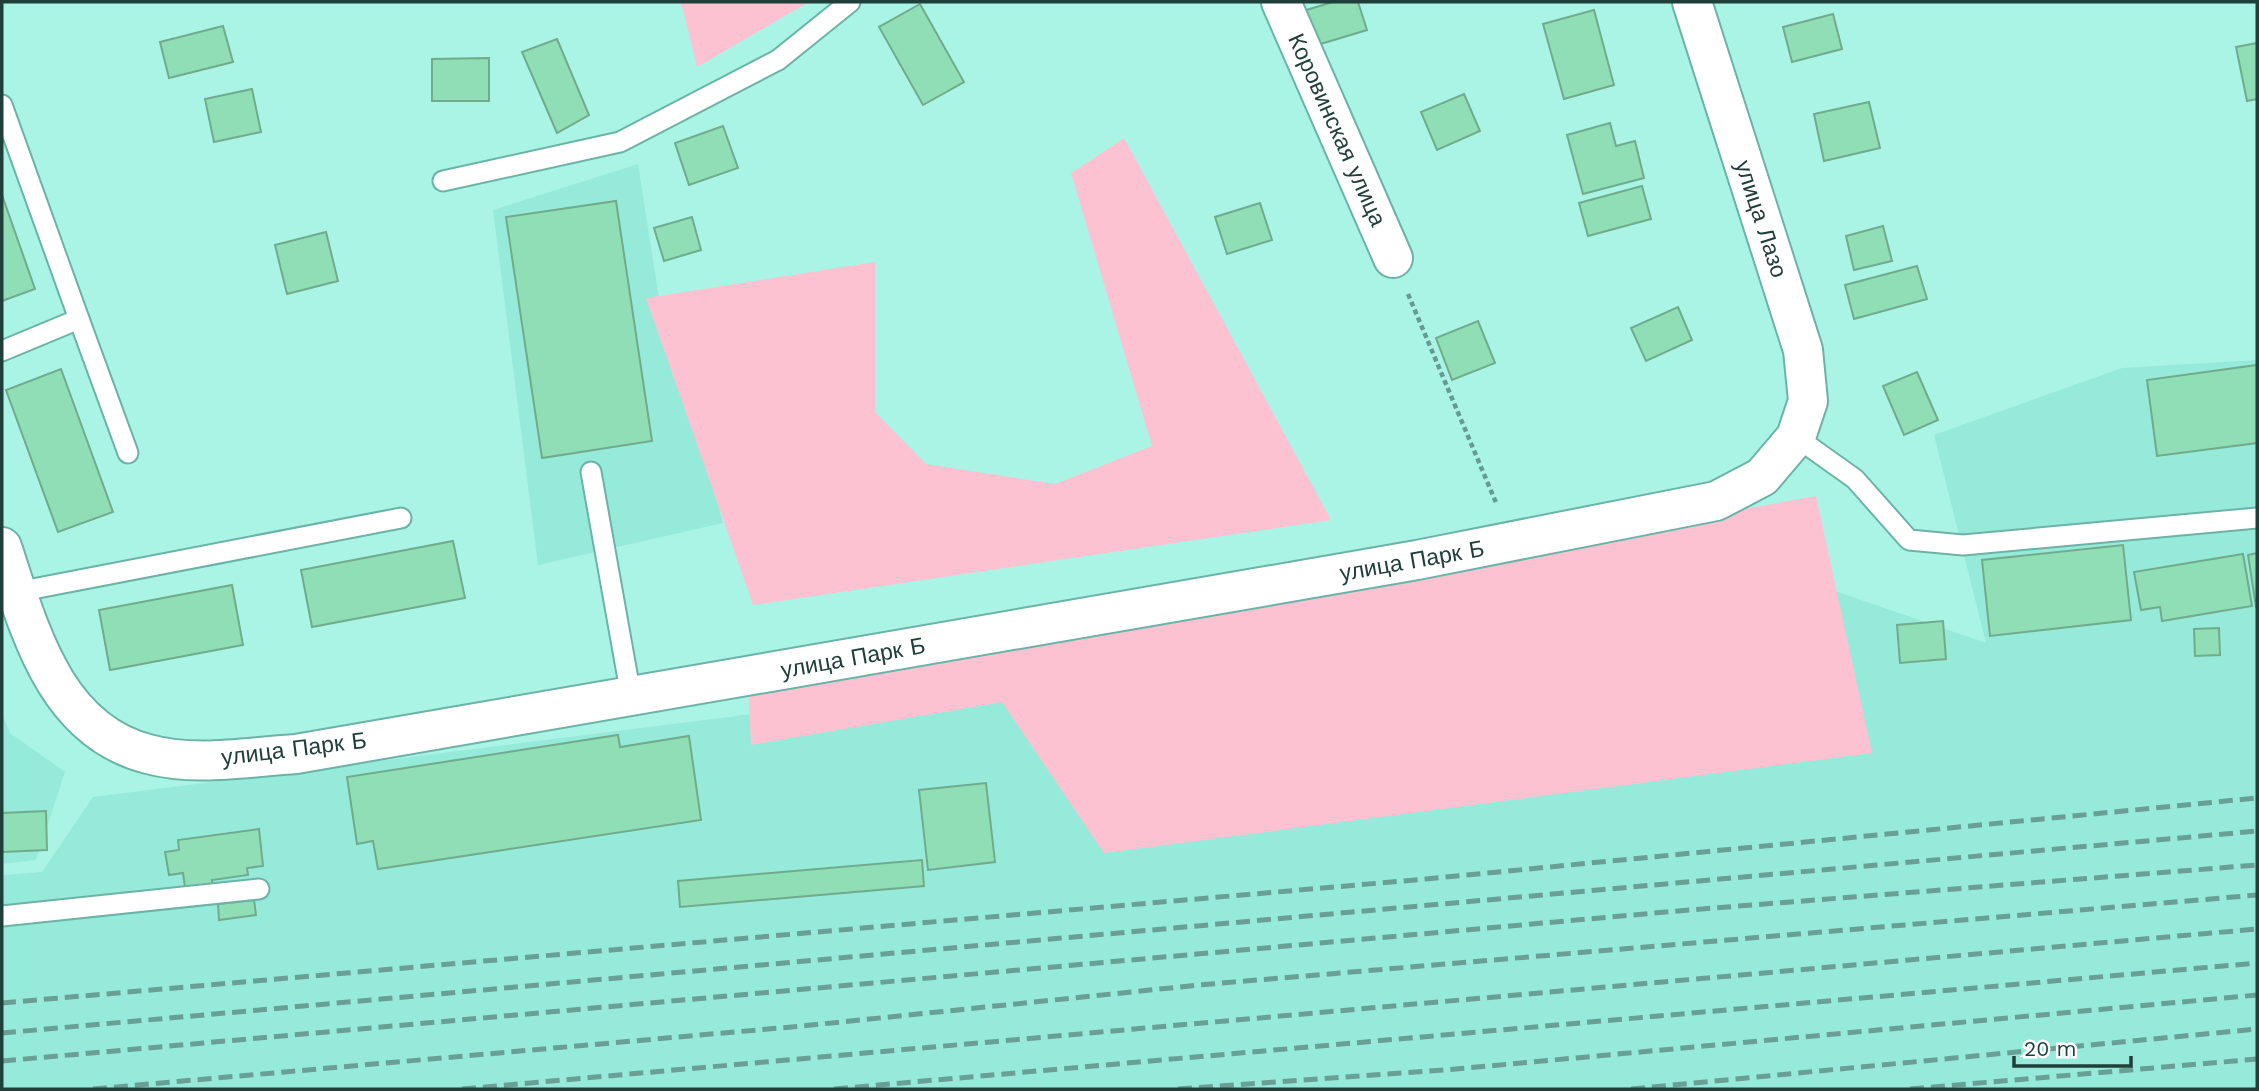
<svg xmlns="http://www.w3.org/2000/svg" width="2259" height="1091" viewBox="0 0 2259 1091" font-family="'Work Sans',sans-serif">
<style>
.built{fill:#96eada}
.green{fill:#fdc2d2}
.building{fill:#8fdeb5;stroke:#71ab8d;stroke-width:2}
.lines{fill:none;stroke-linecap:round;stroke-linejoin:round}
.service-casing{stroke:#6bb3a6;stroke-width:23}
.minor-casing{stroke:#6bb3a6;stroke-width:42}
.tertiary-casing{stroke:#6bb3a6;stroke-width:42}
.path{stroke:#679b91;stroke-width:4.5;stroke-dasharray:5 3.5;stroke-linecap:butt}
.service{stroke:#fff;stroke-width:19}
.minor{stroke:#fff;stroke-width:38}
.tertiary{stroke:#fff;stroke-width:38}
.rail{stroke:#6a9f95;stroke-width:5;stroke-dasharray:14 7;stroke-linecap:butt}
.labels{text-anchor:middle;dominant-baseline:central;stroke-width:5;stroke-linejoin:round;paint-order:stroke}
.street-label{font-size:23px;fill:#213f3a;stroke:#fff}
</style>
<rect width="100%" height="100%" fill="#aaf4e5"/>
<!-- built -->
<g class="built">
<path d="M638,164l21,134 64,225 -185,42 -45,-355z"/>
<path d="M2257,360v729h-2255v-214l40,-3 51,-75 1713,-216 180,62 -52,-208 188,-67z"/>
<path d="M2,713l8,20 55,39 -29,88 -34,4z"/>
</g>
<!-- green -->
<g class="green">
<path d="M681,2h128l-112,65z"/>
<path d="M1124,138l207,382 -578,85 -107,-307 229,-36v150l51,52 129,20 97,-38 -81,-273z"/>
<path d="M1816,496l56,257 -768,100 -102,-151 -251,43 -3,-58z"/>
</g>
<!-- building -->
<g class="building">
<path d="M1333,2h25l9,28 -53,16 -11,-35z"/>
<path d="M920,4l44,78 -41,23 -44,-78z"/>
<path d="M1594,10l20,75 -50,14 -21,-75z"/>
<path d="M1833,14l9,35 -50,13 -9,-35z"/>
<path d="M223,26l10,36 -64,16 -9,-36z"/>
<path d="M557,39l32,76 -32,18 -35,-81z"/>
<path d="M2257,43v56l-10,2 -11,-54z"/>
<path d="M489,58v43h-57v-42z"/>
<path d="M252,89l9,43 -47,10 -9,-43z"/>
<path d="M1464,94l16,37 -43,19 -16,-38z"/>
<path d="M1869,102l11,46 -56,13 -10,-47z"/>
<path d="M1610,123l6,23 19,-5 9,37 -61,16 -16,-59z"/>
<path d="M723,126l15,42 -49,17 -14,-42z"/>
<path d="M1642,186l9,33 -63,17 -9,-33z"/>
<path d="M2,195l33,94 -33,12z"/>
<path d="M616,201l36,240 -110,17 -36,-241z"/>
<path d="M1260,203l12,37 -45,14 -12,-37z"/>
<path d="M692,217l9,33 -37,11 -10,-33z"/>
<path d="M1883,226l9,35 -38,9 -8,-34z"/>
<path d="M326,232l12,49 -51,13 -12,-49z"/>
<path d="M1917,266l10,33 -73,20 -9,-34z"/>
<path d="M1678,307l14,33 -46,21 -15,-33z"/>
<path d="M1478,321l17,42 -43,17 -16,-42z"/>
<path d="M2257,365v78l-100,13 -10,-76z"/>
<path d="M61,369l52,143 -55,20 -52,-142z"/>
<path d="M1917,372l21,48 -34,15 -21,-49z"/>
<path d="M453,541l12,57 -153,29 -11,-57z"/>
<path d="M2123,545l8,75 -141,16 -8,-76z"/>
<path d="M2257,553v54h-1l-8,-52z"/>
<path d="M2243,554l9,52 -90,15 -2,-14 -19,3 -7,-38z"/>
<path d="M232,585l11,60 -133,25 -11,-60z"/>
<path d="M1943,621l3,38 -46,4 -3,-38z"/>
<path d="M2219,628l1,27 -25,1 -1,-27z"/>
<path d="M618,735l2,12 69,-11 12,84 -323,49 -5,-28 -16,3 -10,-67z"/>
<path d="M986,783l9,79 -67,8 -9,-80z"/>
<path d="M46,811l1,39 -45,2v-39z"/>
<path d="M259,829l4,37 -16,2 1,7 -36,5 1,10 -27,4 -3,-21 -14,2 -4,-23 14,-2 -1,-10z"/>
<path d="M922,860l2,26 -244,21 -2,-26z"/>
<path d="M254,900l2,15 -37,5 -1,-16z"/>
</g>
<g class="lines">
<!-- service casing -->
<g class="service-casing">
<g id="service">
<path d="M2,105l77,214 -77,32"/>
<path d="M443,181l177,-39 158,-82 72,-58"/>
<path d="M79,319l49,134"/>
<path d="M1796,437l59,42 54,61 54,5 294,-27"/>
<path d="M591,472l40,224"/>
<path d="M17,592l384,-74"/>
<path d="M2,916l257,-27"/>
</g>
</g>
<!-- minor casing -->
<g class="minor-casing">
<path id="minor" d="M1281,2l112,256"/>
</g>
<!-- tertiary casing -->
<g class="tertiary-casing">
<path id="tertiary" d="M2,547c27,81 52,183 146,207 47,13 100,3 148,0l1121,-194 299,-59 46,-24 34,-40 12,-36 -5,-51 -111,-348"/>
</g>
<!-- path -->
<path class="path" d="M1408,294l89,211"/>
<!-- service -->
<use href="#service" class="service"/>
<!-- minor -->
<use href="#minor" class="minor"/>
<!-- tertiary -->
<use href="#tertiary" class="tertiary"/>
<!-- rail -->
<g class="rail">
<path d="M2,1003l1424,-124 831,-81"/>
<path d="M2,1033l2255,-202"/>
<path d="M2,1061l1687,-151 568,-45"/>
<path d="M93,1089l709,-63 397,-41 1058,-90"/>
<path d="M462,1089l1795,-160"/>
<path d="M834,1089l1423,-126"/>
<path d="M1178,1089l278,-20 801,-74"/>
<path d="M1631,1089l626,-60"/>
<path d="M1910,1089l347,-30"/>
</g>
</g>
<g class="labels">
<!-- street labels -->
<g class="street-label">
<text transform="translate(1337 130) rotate(66)">Коровинская улица</text>
<text transform="translate(1761 219) rotate(72)">улица Лазо</text>
<text transform="translate(1412 561) rotate(-10)">улица Парк Б</text>
<text transform="translate(853 658) rotate(-10)">улица Парк Б</text>
<text transform="translate(294 749) rotate(-7)">улица Парк Б</text>
</g>
</g>
<!-- border -->
<rect width="2259" height="1091" fill="none" stroke="#213f3a" stroke-width="7"/>
<!-- scale -->
<path d="M2014 1056v10h117v-10" fill="none" stroke="#213f3a" stroke-width="3.5"/>
<text x="2024" y="1056" font-size="21" fill="#213f3a" stroke="#ffffff" stroke-width="5" paint-order="stroke">20 m</text>
</svg>
